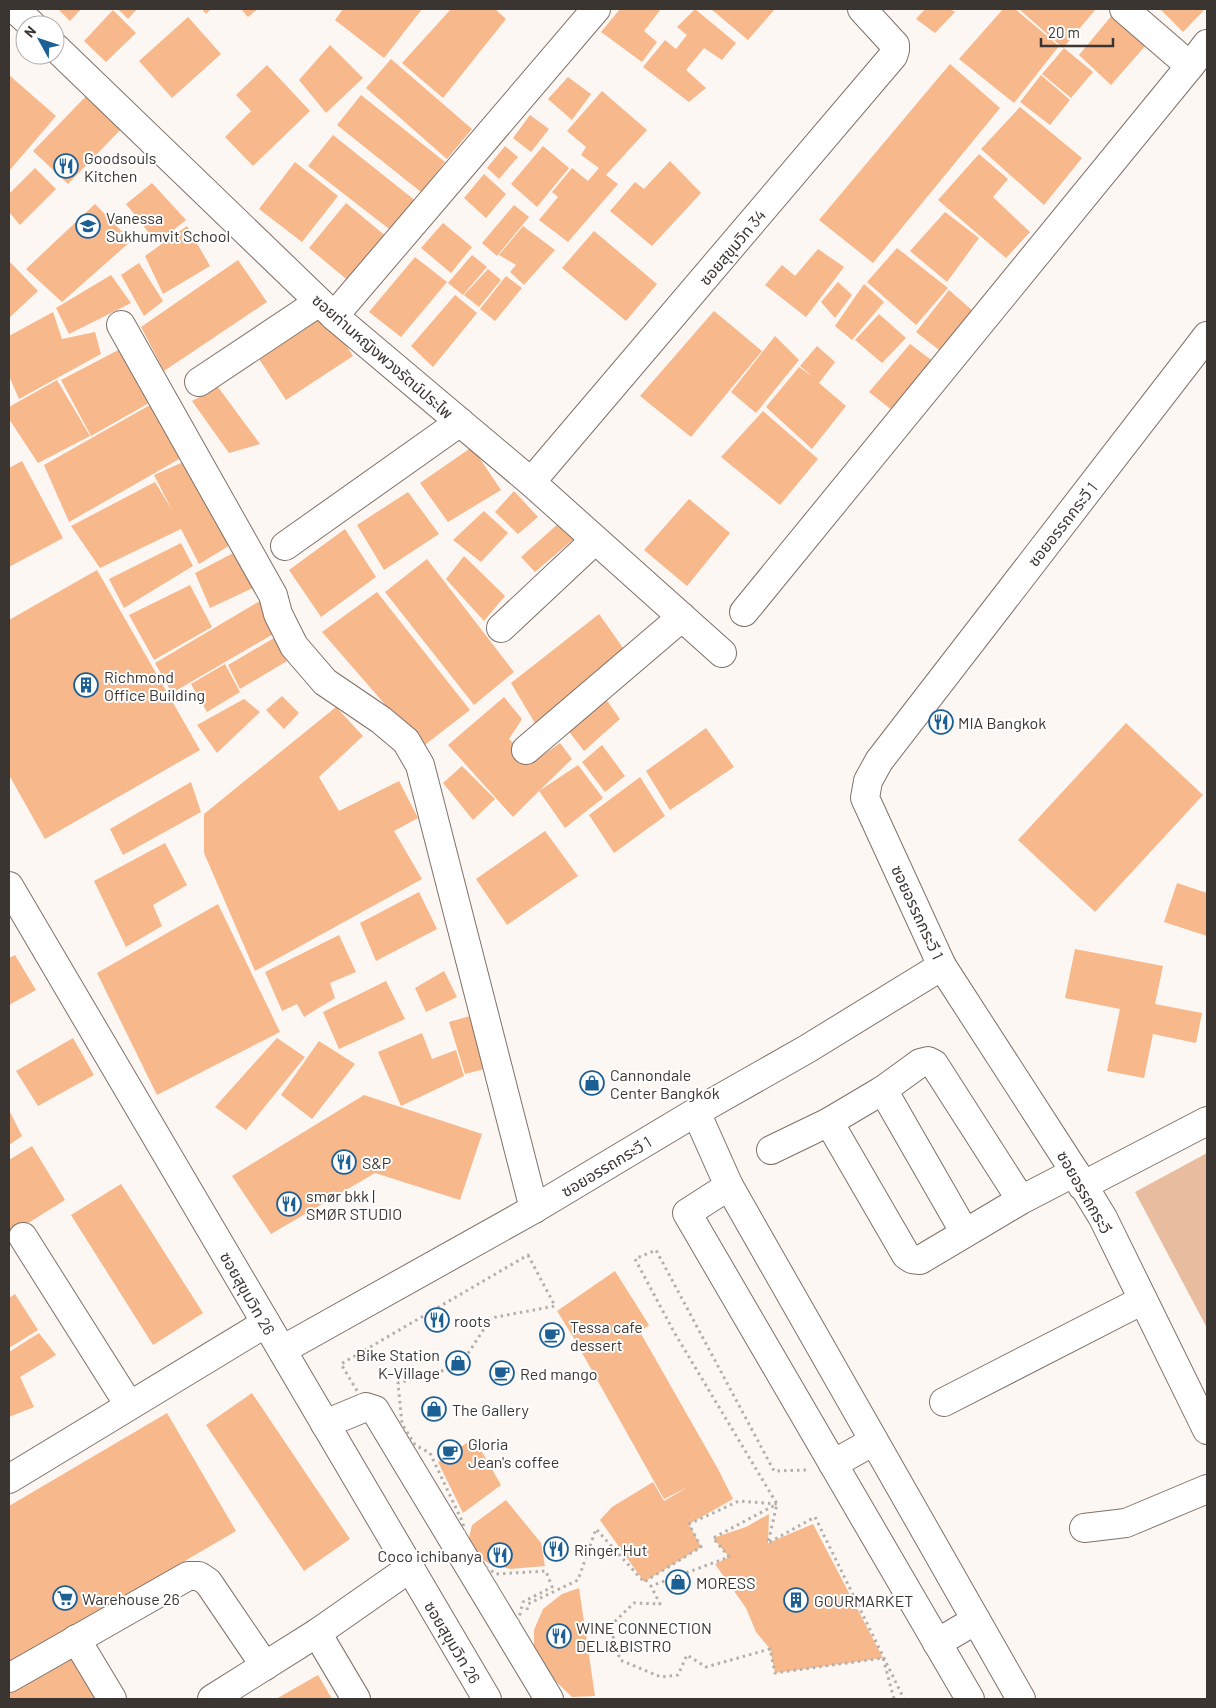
<svg xmlns="http://www.w3.org/2000/svg" width="1216" height="1708" viewBox="0 0 1216 1708" font-family="Barlow,'Noto Sans Thai',sans-serif">
<style>
.green{fill:#e8bd9f}
.building{fill:#f7b88c}
.lines{fill:none;stroke-linecap:round;stroke-linejoin:round}
.minor-casing{stroke:#7f7169;stroke-width:30}
.path{stroke:#b5afab;stroke-width:3;stroke-dasharray:2.5 4;stroke-linecap:butt}
.minor{stroke:#fff;stroke-width:28}
.labels{text-anchor:middle;dominant-baseline:central;stroke-width:4;stroke-linejoin:round;paint-order:stroke}
.poi-label{font-size:16px;fill:#3a3531;stroke:#fff;text-anchor:start}
.street-label{font-size:16px;fill:#3a3531;stroke:#fff}
</style>
<rect width="100%" height="100%" fill="#fdf7f3"/>
<!-- green -->
<path class="green" d="M1207,1153v175l-72,-136z"/>
<!-- building -->
<g class="building">
<path d="M60,9h21l-11,12 -11,-11z"/>
<path d="M118,9h19l-9,10z"/>
<path d="M202,9h9l-5,5z"/>
<path d="M241,9h17l-10,8z"/>
<path d="M343,9h79l-38,49 -49,-38z"/>
<path d="M451,9h44l11,10 -63,79 -41,-35z"/>
<path d="M620,9h41l-17,22 13,11 -15,20 -41,-30z"/>
<path d="M695,9l41,34 -14,17 -18,-12 -18,22 20,18 -17,14 -46,-35 22,-27 11,9 11,-14 -10,-8z"/>
<path d="M711,9h64l-27,31z"/>
<path d="M925,9h25l5,3 -20,21 -19,-14z"/>
<path d="M1003,9h12l44,37 -45,57 -55,-44z"/>
<path d="M1019,9h77l-33,39z"/>
<path d="M1160,9h45l-22,23z"/>
<path d="M113,10l23,23 -30,29 -22,-21z"/>
<path d="M1113,14l33,31 -35,40 -32,-30z"/>
<path d="M188,17l33,37 -49,44 -33,-37z"/>
<path d="M330,45l33,33 -37,35 -27,-33z"/>
<path d="M1064,48l29,24 -22,26 -29,-24z"/>
<path d="M391,59l81,70 -25,30 -81,-71z"/>
<path d="M950,64l50,44 -127,155 -54,-43z"/>
<path d="M267,65l43,46 -57,55 -28,-29 26,-26 -15,-16z"/>
<path d="M9,75l47,41 -47,55z"/>
<path d="M1041,75l29,25 -20,25 -30,-23z"/>
<path d="M568,77l23,17 -19,26 -24,-21z"/>
<path d="M91,91l34,34 -57,59 -35,-33z"/>
<path d="M602,91l45,39 -41,45 12,9 -50,58 -29,-22 19,-23 -6,-5 20,-24 16,13 11,-13 -18,-13 5,-8 -19,-16z"/>
<path d="M361,95l84,67 -24,30 -84,-67z"/>
<path d="M1020,107l62,51 -38,47 -63,-56z"/>
<path d="M530,115l19,14 -18,23 -18,-14z"/>
<path d="M333,135l84,67 -24,30 -85,-66z"/>
<path d="M505,146l13,11 -19,22 -12,-11z"/>
<path d="M543,146l26,22 -32,39 -26,-23z"/>
<path d="M979,154l29,25 -15,18 37,35 -24,26 -68,-58z"/>
<path d="M670,161l31,32 -49,53 -42,-35 25,-29 9,7z"/>
<path d="M295,162l43,34 -36,46 -43,-33z"/>
<path d="M35,168l21,21 -36,36 -11,-13v-18z"/>
<path d="M484,174l22,20 -20,24 -22,-20z"/>
<path d="M152,183l34,37 -29,23 -31,-39z"/>
<path d="M346,203l42,35 -37,45 -42,-35z"/>
<path d="M95,204l36,37 -69,61 -36,-33z"/>
<path d="M514,205l15,12 -32,39 -15,-13z"/>
<path d="M945,212l34,26 -32,44 -37,-31z"/>
<path d="M443,223l29,24 -21,26 -30,-25z"/>
<path d="M187,226l23,40 -47,28 -18,-38z"/>
<path d="M523,226l32,24 -31,35 -14,-13 6,-7 -17,-10z"/>
<path d="M594,231l63,53 -31,37 -64,-53z"/>
<path d="M897,248l51,40 -32,37 -49,-43z"/>
<path d="M818,249l26,18 -38,50 -41,-32 17,-20 13,11z"/>
<path d="M472,255l15,12 -24,28 -15,-12z"/>
<path d="M415,257l32,25 -46,55 -32,-25z"/>
<path d="M238,260l29,42 -103,69 -23,-44z"/>
<path d="M9,261l29,30 -29,27z"/>
<path d="M139,263l24,38 -19,15 -23,-41z"/>
<path d="M488,269l13,11 -22,27 -15,-12z"/>
<path d="M111,275l20,28 -62,31 -13,-26z"/>
<path d="M506,276l16,12 -27,33 -15,-12z"/>
<path d="M838,282l14,13 -17,23 -14,-16z"/>
<path d="M864,284l20,18 -32,38 -17,-14z"/>
<path d="M949,290l24,21 -34,39 -23,-18z"/>
<path d="M455,295l22,18 -44,54 -22,-21z"/>
<path d="M322,308l31,48 -67,44 -31,-47z"/>
<path d="M714,311l48,40 -71,86 -51,-41z"/>
<path d="M53,312l9,27 33,-7 6,22 -82,45 -10,-23v-40z"/>
<path d="M879,314l27,24 -24,25 -27,-23z"/>
<path d="M775,336l24,24 -43,53 -25,-21z"/>
<path d="M910,344l24,18 -42,48 -23,-18z"/>
<path d="M126,346l30,53 -65,37 -30,-56z"/>
<path d="M817,346l18,16 -16,21 27,23 -34,43 -46,-42 33,-40 15,11 -14,-12z"/>
<path d="M57,380l33,56 -52,27 -29,-44v-12z"/>
<path d="M218,387l42,57 -31,9 -37,-52z"/>
<path d="M157,401l31,53 -119,68 -25,-57z"/>
<path d="M763,411l55,48 -38,46 -59,-48z"/>
<path d="M472,447l29,43 -53,32 -28,-39z"/>
<path d="M190,459l47,82 -38,23 -18,-35 -81,39 -29,-42 84,-44 17,28 -18,-35z"/>
<path d="M22,461l41,77 -54,29v-99z"/>
<path d="M514,491l24,26 -20,17 -23,-22z"/>
<path d="M408,492l31,42 -55,36 -27,-45z"/>
<path d="M689,499l41,34 -43,53 -43,-36z"/>
<path d="M484,511l24,22 -27,29 -28,-22z"/>
<path d="M559,523l17,14 -41,35 -14,-15z"/>
<path d="M345,529l31,48 -55,40 -32,-47z"/>
<path d="M181,543l12,23 -69,42 -15,-29z"/>
<path d="M239,550l20,35 -49,23 -15,-35z"/>
<path d="M464,556l41,40 -21,25 -38,-42z"/>
<path d="M427,559l87,113 -40,33 -89,-113z"/>
<path d="M97,570l103,180 -155,89 -36,-64v-155z"/>
<path d="M190,585l22,42 -58,33 -25,-45z"/>
<path d="M377,592l93,118 -48,37 -100,-115z"/>
<path d="M260,601l15,32 -103,60 -17,-30z"/>
<path d="M599,614l29,41 -89,75 -28,-47z"/>
<path d="M274,638l13,23 -47,28 -12,-24z"/>
<path d="M225,664l15,28 -33,20 -16,-28z"/>
<path d="M603,695l17,24 -36,32 -17,-22z"/>
<path d="M282,696l17,17 -15,16 -18,-19z"/>
<path d="M504,697l18,22 -13,20 24,23 27,-19 12,16 -33,32 39,-26 25,33 -38,30 -26,-37 -26,26 -65,-72z"/>
<path d="M244,699l16,13 -43,41 -20,-28z"/>
<path d="M336,707l27,29 -44,41 20,34 60,-30 19,37 -24,13 28,48 -167,92 -51,-118v-39z"/>
<path d="M1126,723l77,72 -108,117 -77,-72z"/>
<path d="M706,728l28,39 -64,43 -24,-39z"/>
<path d="M602,745l23,31 -20,16 -23,-30z"/>
<path d="M462,766l33,33 -22,21 -30,-37z"/>
<path d="M640,777l25,39 -51,37 -25,-38z"/>
<path d="M191,782l10,30 -78,43 -13,-26z"/>
<path d="M545,831l33,45 -71,49 -31,-46z"/>
<path d="M165,843l22,42 -34,20 9,21 -36,21 -32,-66z"/>
<path d="M1177,883l30,10v43l-43,-14z"/>
<path d="M419,892l18,37 -61,32 -16,-38z"/>
<path d="M218,904l62,128 -123,63 -60,-122z"/>
<path d="M339,935l17,37 -26,11 5,15 -31,19 -7,-13 -15,7 -17,-39z"/>
<path d="M1075,949l88,17 -8,38 47,9 -6,30 -43,-9 -9,44 -37,-7 13,-62 -55,-11z"/>
<path d="M15,955l21,35 -27,15v-47z"/>
<path d="M444,971l13,26 -31,15 -11,-24z"/>
<path d="M386,981l19,38 -66,30 -16,-37z"/>
<path d="M480,1013l13,54 -28,7 -16,-52z"/>
<path d="M422,1033l10,26 24,-9 8,26 -63,30 -23,-54z"/>
<path d="M73,1038l21,37 -56,31 -22,-35z"/>
<path d="M277,1038l28,19 -59,73 -31,-23z"/>
<path d="M319,1041l36,23 -43,55 -31,-24z"/>
<path d="M364,1095l118,39 -22,66 -85,-27 -104,61 -39,-58z"/>
<path d="M9,1110l13,26 -13,9z"/>
<path d="M32,1146l33,54 -56,35v-75z"/>
<path d="M121,1184l82,129 -50,32 -82,-130z"/>
<path d="M615,1271l34,54 -9,7 78,137 15,30 -44,25 12,23 -57,35 -44,-62 12,-13 41,-25 11,19 24,-14 -24,12 -92,-164 -15,-24z"/>
<path d="M15,1294l23,36 -29,18v-50z"/>
<path d="M39,1333l17,22 -36,22 14,30 -25,10v-65z"/>
<path d="M252,1393l98,146 -46,32 -98,-146z"/>
<path d="M167,1413l69,118 -227,133v-158z"/>
<path d="M474,1438l27,47 -38,28 -25,-51z"/>
<path d="M506,1500l35,43 4,23 -34,3 -21,-5 -10,-6 -12,-16 4,-17z"/>
<path d="M769,1514l-1,29 45,-19 70,134 -108,15 -5,-24 -14,-17 -10,-24 -31,-44 14,-7 -16,-19 33,-11z"/>
<path d="M579,1588l16,108 -23,1 -26,-25 -12,-18v-24l9,-21 19,-15z"/>
<path d="M71,1652l28,47h-90v-10z"/>
<path d="M318,1675l14,24h-56z"/>
</g>
<g class="lines">
<!-- minor casing -->
<g class="minor-casing">
<g id="minor">
<path d="M15,9l17,16"/>
<path d="M55,47l279,269 197,166 191,171"/>
<path d="M1190,66l17,-22"/>
<path d="M334,316l262,-307"/>
<path d="M121,325l152,270 5,19 16,32 31,36 56,38 25,21 14,24 114,444"/>
<path d="M199,382l120,-80"/>
<path d="M531,482l362,-426 2,-6v-5l-33,-36"/>
<path d="M285,546l175,-124"/>
<path d="M744,612l446,-546 -66,-57"/>
<path d="M501,628l94,-88"/>
<path d="M526,750l156,-133"/>
<path d="M9,886l478,813"/>
<path d="M942,966l133,206 28,46 104,212"/>
<path d="M883,1090l82,143"/>
<path d="M696,1112l33,74 -42,27 283,486"/>
<path d="M771,1150l58,-28"/>
<path d="M729,1186l292,513"/>
<path d="M1082,1186l125,-65"/>
<path d="M1021,1200l-87,-136 -6,-3 -8,2 -37,27 -54,32 77,133 6,4 8,1 101,-60 54,-28"/>
<path d="M23,1237l106,168"/>
<path d="M282,1350l252,-141 162,-97 111,-63 135,-83 -77,-168 3,-17 11,-20 328,-425"/>
<path d="M944,1402l199,-102"/>
<path d="M325,1424l41,-17 9,3 174,289"/>
<path d="M833,1464l41,-23"/>
<path d="M9,1479l257,-156"/>
<path d="M1084,1528l42,-5 81,-34"/>
<path d="M317,1633l39,66"/>
<path d="M76,1639l36,60"/>
<path d="M937,1643l39,-23"/>
<path d="M9,1678l179,-102h11l9,6 57,84"/>
<path d="M212,1699l105,-66 93,-65"/>
</g>
</g>
<!-- path -->
<g class="path">
<path d="M528,1255l27,51 -64,12 -22,34 -24,18 -47,13 4,41 13,21 15,8 33,70 3,18 6,17 24,16 50,-3 6,16 -29,15 -12,47 -170,-285z"/>
<path d="M806,1470l-32,1 -118,-221 -21,9 39,73 103,172 -9,39 47,-26 89,182"/>
<path d="M527,1610l1,-6 50,-24 18,-51 48,53 57,-35 -12,-23 50,-23 38,3 -64,34 16,19 -78,29 9,18 -26,-1 -24,23 10,34 41,17 17,-2 9,-20 19,12 64,-18 5,24 108,-15 11,41"/>
</g>
<!-- minor -->
<use href="#minor" class="minor"/>
</g>
<!-- icons -->
<defs>
<g id="restaurant-ring" transform="scale(1.25)"><circle r="9.5" fill="#fff" stroke="#1c5f94" stroke-width="1.5"/><path d="M-5-6h1v4h1v-4h1v4h1v-4h1v5L-1.5 .5V6h-2V.5L-5-1ZM5-6V6H3V1.5H1.5Q1.5-4 5-6Z" fill="#1c5f94"/></g>
<g id="school-ring" transform="scale(1.25)"><circle r="9.5" fill="#fff" stroke="#1c5f94" stroke-width="1.5"/><path d="M0-5L7-2L0 1L-7-2ZM-4 1L0 2.5L4 1V4Q0 6-4 4Z" fill="#1c5f94"/></g>
<g id="building-ring" transform="scale(1.25)"><circle r="9.5" fill="#fff" stroke="#1c5f94" stroke-width="1.5"/><path d="M-4-6H4V6H1V3H-1V6H-4ZM-2.5-4.3h1.7v1.8h-1.7ZM.8-4.3h1.7v1.8H.8ZM-2.5-1h1.7V.8h-1.7ZM.8-1h1.7V.8H.8Z" fill="#1c5f94"/></g>
<g id="shop-ring" transform="scale(1.25)"><circle r="9.5" fill="#fff" stroke="#1c5f94" stroke-width="1.5"/><path d="M-5-2.5h2.3a2.7 3.5 0 0 1 5.4 0H5L5.5 6h-11ZM-1.5-2.5h3a1.5 2.3 0 0 0-3 0Z" fill="#1c5f94"/></g>
<g id="cafe-ring" transform="scale(1.25)"><circle r="9.5" fill="#fff" stroke="#1c5f94" stroke-width="1.5"/><path d="M-5.5-4.5H6V0H3Q3 3.5 0 3.5H-2.5Q-5.5 3.5-5.5 0ZM3-3.2v2h1.7v-2ZM-6 4.5H4V6H-6Z" fill="#1c5f94"/></g>
<g id="supermarket-ring" transform="scale(1.25)"><circle r="9.5" fill="#fff" stroke="#1c5f94" stroke-width="1.5"/><path d="M-6-5.5h2.5l.6 2H6L4.5 2H-2.5L-4.4-4H-6ZM-1.5 3.2a1.3 1.3 0 1 0 .1 0ZM3 3.2a1.3 1.3 0 1 0 .1 0Z" fill="#1c5f94"/></g>
</defs>
<g fill-rule="evenodd">
<use href="#restaurant-ring" x="66" y="166"/>
<use href="#school-ring" x="88" y="226"/>
<use href="#building-ring" x="86" y="685"/>
<use href="#restaurant-ring" x="941" y="722"/>
<use href="#shop-ring" x="592" y="1083"/>
<use href="#restaurant-ring" x="344" y="1162"/>
<use href="#restaurant-ring" x="289" y="1204"/>
<use href="#restaurant-ring" x="437" y="1320"/>
<use href="#cafe-ring" x="552" y="1335"/>
<use href="#shop-ring" x="458" y="1363"/>
<use href="#cafe-ring" x="502" y="1373"/>
<use href="#shop-ring" x="434" y="1409"/>
<use href="#cafe-ring" x="450" y="1452"/>
<use href="#restaurant-ring" x="556" y="1549"/>
<use href="#restaurant-ring" x="500" y="1555"/>
<use href="#shop-ring" x="678" y="1582"/>
<use href="#supermarket-ring" x="65" y="1598"/>
<use href="#building-ring" x="796" y="1600"/>
<use href="#restaurant-ring" x="559" y="1636"/>
</g>
<g class="labels">
<!-- poi labels -->
<g class="poi-label">
<text x="84" y="157">Goodsouls<tspan x="84" dy="18">Kitchen</tspan></text>
<text x="106" y="217">Vanessa<tspan x="106" dy="18">Sukhumvit School</tspan></text>
<text x="104" y="676">Richmond<tspan x="104" dy="18">Office Building</tspan></text>
<text x="958" y="722">MIA Bangkok</text>
<text x="610" y="1074">Cannondale<tspan x="610" dy="18">Center Bangkok</tspan></text>
<text x="362" y="1162">S&amp;P</text>
<text x="306" y="1195">smør bkk |<tspan x="306" dy="18">SMØR STUDIO</tspan></text>
<text x="454" y="1320">roots</text>
<text x="570" y="1326">Tessa cafe<tspan x="570" dy="18">dessert</tspan></text>
<text x="440" y="1354" text-anchor="end">Bike Station<tspan x="440" dy="18">K-Village</tspan></text>
<text x="520" y="1373">Red mango</text>
<text x="452" y="1409">The Gallery</text>
<text x="468" y="1443">Gloria<tspan x="468" dy="18">Jean's coffee</tspan></text>
<text x="574" y="1549">Ringer Hut</text>
<text x="482" y="1555" text-anchor="end">Coco ichibanya</text>
<text x="696" y="1582">MORESS</text>
<text x="82" y="1598">Warehouse 26</text>
<text x="814" y="1600">GOURMARKET</text>
<text x="576" y="1627">WINE CONNECTION<tspan x="576" dy="18">DELI&amp;BISTRO</tspan></text>
</g>
<!-- street labels -->
<g class="street-label">
<text transform="translate(732 247) rotate(-50)">ซอยสุขุมวิท 34</text>
<text transform="translate(383 356) rotate(41)">ซอยท่านหญิงพวงรัตน์ประไพ</text>
<text transform="translate(1062 524) rotate(-52)">ซอยอรรถกระวี 1</text>
<text transform="translate(918 912) rotate(65)">ซอยอรรถกระวี 1</text>
<text transform="translate(606 1166) rotate(-31)">ซอยอรรถกระวี 1</text>
<text transform="translate(1085 1192) rotate(60)">ซอยอรรถกระวี</text>
<text transform="translate(248 1293) rotate(60)">ซอยสุขุมวิท 26</text>
<text transform="translate(453 1642) rotate(59)">ซอยสุขุมวิท 26</text>
</g>
</g>
<!-- border -->
<rect width="1216" height="1708" fill="none" stroke="#3a3531" stroke-width="20"/>
<!-- north arrow -->
<g transform="translate(40 40) rotate(310)"><circle r="24" fill="#ffffff" stroke="#b0aead"/>
<path d="M0-4L9 19L0 12L-9 19Z" fill="#1c5f94"/>
<text y="-8" font-size="14" font-weight="bold" text-anchor="middle" fill="#3a3531">N</text>
</g>
<!-- scale -->
<path d="M1041 38v8h72v-8" fill="none" stroke="#3a3531" stroke-width="2.5"/>
<text x="1048" y="38" font-size="15" fill="#3a3531" stroke="#ffffff" stroke-width="4" paint-order="stroke">20 m</text>
</svg>
